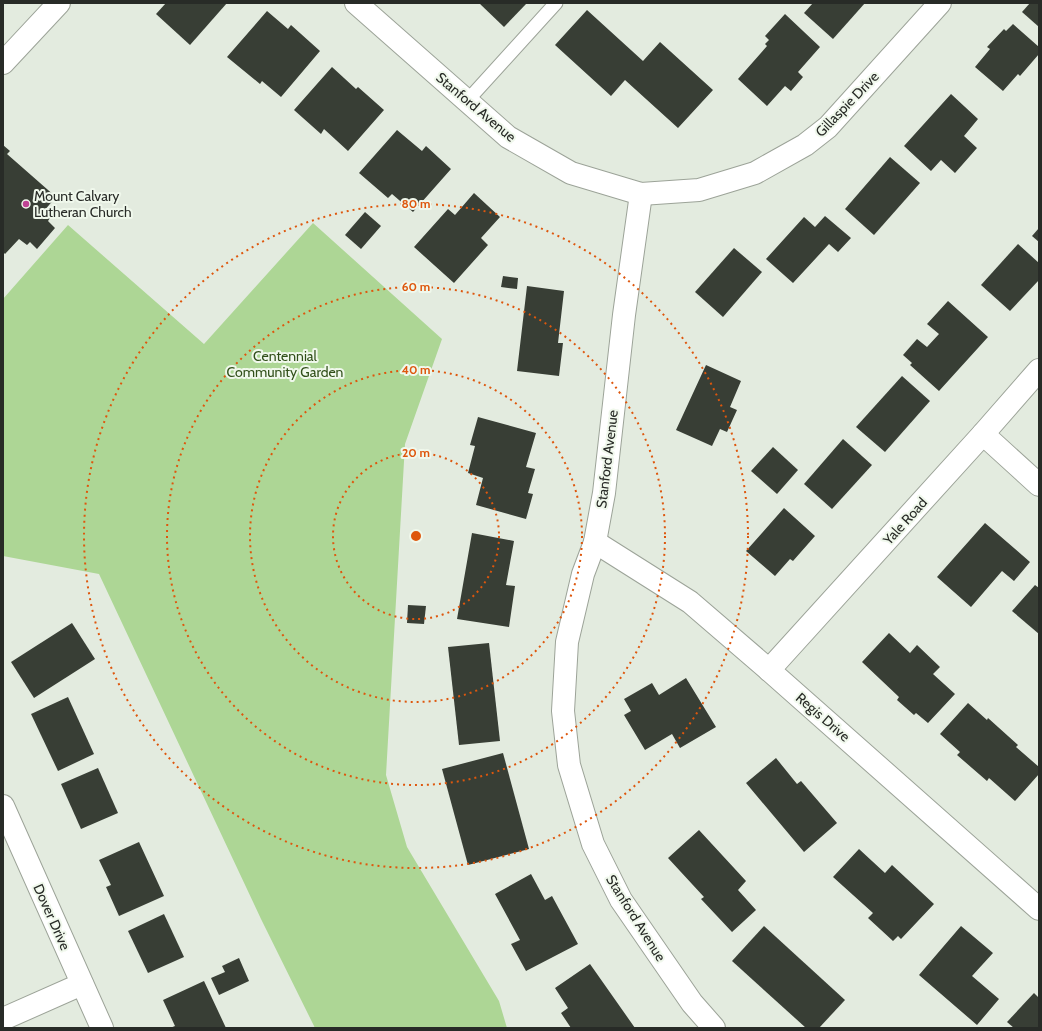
<svg xmlns="http://www.w3.org/2000/svg" width="1042" height="1031" viewBox="0 0 1042 1031" font-family="Cabin,sans-serif">
<style>
.green{fill:#add695}
.building{fill:#383e35}
.lines{fill:none;stroke-linecap:round;stroke-linejoin:round}
.service-casing{stroke:#9ca398;stroke-width:15}
.minor-casing{stroke:#9ca398;stroke-width:24}
.service{stroke:#fff;stroke-width:13}
.minor{stroke:#fff;stroke-width:22}
.ring{fill:none;stroke:#de570d;stroke-width:2;stroke-dasharray:2 4}
.poi-dot{fill:#bf4394;stroke:#f0f8ec;stroke-width:1.5}
.labels{text-anchor:middle;dominant-baseline:central;stroke-width:4;stroke-linejoin:round;paint-order:stroke}
.street-label{font-size:14px;fill:#282b27;stroke:#f0f8ec}
.poi-label{font-size:14px;fill:#282b27;stroke:#f0f8ec;text-anchor:start}
.park-label{font-size:14px;fill:#304f19;stroke:#f0f8ec}
.centre{fill:#de570d;stroke:#f0f8ec;stroke-width:2}
.ring-label{font-size:12px;text-anchor:middle;font-weight:bold;fill:#de570d;stroke:#f0f8ec;stroke-width:4;stroke-linejoin:round;paint-order:stroke}
</style>
<rect width="100%" height="100%" fill="#e3ebdf"/>
<!-- green -->
<path class="green" d="M313,223l129,116 -37,105 -19,331 21,72 92,154 8,27h-192l-54,-109 -162,-345 -96,-18v-257l65,-74 136,119z"/>
<!-- building -->
<g class="building">
<path d="M166,3h61l-37,42 -34,-31z"/>
<path d="M479,3h48l-23,24z"/>
<path d="M813,3h52l-32,36 -29,-26z"/>
<path d="M1030,3h9v24l-17,-15z"/>
<path d="M587,10l56,51 17,-19 53,48 -35,38 -53,-48 -14,16 -56,-51z"/>
<path d="M267,11l21,18 3,-4 29,26 -39,46 -19,-16 -2,3 -33,-27z"/>
<path d="M785,14l35,33 -22,25 5,5 -12,14 -6,-5 -18,20 -29,-27 29,-33 -2,-2 4,-4 -4,-4z"/>
<path d="M1013,24l26,23v7l-19,22 -2,-2 -15,17 -28,-24 15,-18 -3,-2 17,-18 2,2z"/>
<path d="M332,67l24,22 2,-2 26,23 -36,41 -24,-22 -3,5 -27,-24z"/>
<path d="M951,94l27,25 -14,17 13,12 -22,25 -14,-13 -10,11 -27,-25z"/>
<path d="M397,130l25,21 4,-5 25,23 -38,43 -21,-18 -4,4 -29,-25z"/>
<path d="M3,145l7,6 -3,3 49,43 -13,15 7,6 -2,3 7,7 -18,21 -7,-7 -3,3 -8,-6 -14,15 -2,-2z"/>
<path d="M890,157l30,26 -46,52 -29,-26z"/>
<path d="M474,193l26,24 -19,21 7,7 -34,38 -40,-36 34,-38 7,6z"/>
<path d="M365,212l16,14 -20,23 -16,-14z"/>
<path d="M825,216l26,22 -13,14 -9,-8 -36,39 -27,-24 38,-42 11,10z"/>
<path d="M1039,228v14l-7,-6z"/>
<path d="M1018,244l21,19v17l-29,31 -29,-26z"/>
<path d="M734,248l28,24 -39,45 -28,-25z"/>
<path d="M503,276l15,2 -1,11 -16,-2z"/>
<path d="M527,286l37,5 -6,52h5l-4,33 -42,-5z"/>
<path d="M948,301l40,36 -49,54 -29,-26 2,-2 -9,-8 14,-16 10,8 12,-13 -12,-10z"/>
<path d="M706,365l35,16 -11,26 7,3 -10,22 -7,-3 -8,17 -36,-16z"/>
<path d="M902,376l28,25 -45,51 -29,-25z"/>
<path d="M478,417l58,16 -10,34 9,2 -7,24 5,1 -7,25 -50,-14 7,-27 -15,-5 7,-27 -5,-1z"/>
<path d="M843,439l29,26 -40,44 -28,-25z"/>
<path d="M773,447l25,23 -21,24 -26,-23z"/>
<path d="M784,508l31,28 -22,25 -3,-2 -15,17 -29,-25z"/>
<path d="M985,523l45,39 -16,19 -12,-10 -31,36 -34,-30z"/>
<path d="M472,533l42,8 -8,44 9,1 -6,41 -52,-8z"/>
<path d="M1035,585l4,3v46l-27,-23z"/>
<path d="M408,605l18,1 -2,18 -17,-1z"/>
<path d="M72,623l23,36 -61,39 -23,-36z"/>
<path d="M889,633l21,20 7,-8 23,22 -7,7 22,20 -27,29 -12,-10 -2,2 -17,-15 2,-3 -37,-35z"/>
<path d="M489,643l11,98 -41,4 -11,-98z"/>
<path d="M686,678l30,49 -36,21 -8,-14 -27,16 -21,-35 7,-4 -7,-12 28,-16 7,12z"/>
<path d="M68,697l26,57 -36,17 -27,-57z"/>
<path d="M968,703l19,17 1,-2 30,27 -2,2 23,20v7l-24,27 -26,-23 -2,3 -30,-26 3,-3 -20,-18z"/>
<path d="M503,753l26,96 -61,16 -26,-96z"/>
<path d="M776,758l21,26 4,-3 36,42 -33,29 -58,-69z"/>
<path d="M98,768l20,45 -37,16 -20,-45z"/>
<path d="M699,830l47,51 -8,9 18,20 -24,22 -31,-33 3,-2 -36,-39z"/>
<path d="M139,842l25,54 -45,20 -13,-29 5,-2 -12,-25z"/>
<path d="M859,849l26,24 7,-8 42,39 -33,35 -3,-3 -5,5 -25,-23 5,-5 -40,-36z"/>
<path d="M531,874l14,26 7,-4 26,48 -52,27 -15,-27 9,-4 -25,-46z"/>
<path d="M164,914l20,43 -36,16 -20,-42z"/>
<path d="M764,926l81,74 -26,28h-13l-74,-67z"/>
<path d="M961,926l32,27 -21,23 27,23 -22,26 -58,-50z"/>
<path d="M239,958l10,23 -30,14 -8,-17 14,-6 -3,-6z"/>
<path d="M590,964l45,64h-64l-10,-15 7,-5 -13,-20z"/>
<path d="M204,981l22,47h-56l5,-2 -12,-26z"/>
<path d="M1034,993l5,5v30h-25l-7,-6z"/>
</g>
<g class="lines">
<!-- service casing -->
<g class="service-casing">
<path id="service" d="M467,101l89,-98"/>
</g>
<!-- minor casing -->
<g class="minor-casing">
<g id="minor">
<path d="M356,3l152,134 63,36 70,21 58,-4 56,-17 50,-28 23,-18 112,-124"/>
<path d="M3,63l56,-60"/>
<path d="M641,194l-17,121 -20,178 -9,49 -12,32 -16,68 -4,69 6,54 24,79 28,56 71,103 22,25"/>
<path d="M983,434l56,51"/>
<path d="M595,542l95,60 79,68 270,239"/>
<path d="M769,670l214,-236 56,-64"/>
<path d="M3,806l99,222"/>
<path d="M3,1019l79,-35"/>
</g>
</g>
<!-- service -->
<use href="#service" class="service"/>
<!-- minor -->
<use href="#minor" class="minor"/>
</g>
<!-- distance rings -->
<g class="ring">
<circle cx="416" cy="536" r="83"/>
<circle cx="416" cy="536" r="166"/>
<circle cx="416" cy="536" r="249"/>
<circle cx="416" cy="536" r="332"/>
</g>
<!-- markers -->
<circle class="poi-dot" cx="26" cy="204" r="4"/>
<g class="labels">
<!-- street labels -->
<g class="street-label">
<text transform="translate(847 104) rotate(-46)">Gillaspie Drive</text>
<text transform="translate(476 107) rotate(40)">Stanford Avenue</text>
<text transform="translate(607 459) rotate(-83)">Stanford Avenue</text>
<text transform="translate(905 521) rotate(-48)">Yale Road</text>
<text transform="translate(823 717) rotate(41)">Regis Drive</text>
<text transform="translate(52 917) rotate(66)">Dover Drive</text>
<text transform="translate(636 918) rotate(58)">Stanford Avenue</text>
</g>
<!-- poi labels -->
<g class="poi-label">
<text x="34" y="196">Mount Calvary<tspan x="34" dy="16">Lutheran Church</tspan></text>
</g>
<!-- park labels -->
<g class="park-label">
<text x="285" y="356">Centennial<tspan x="285" dy="16">Community Garden</tspan></text>
</g>
</g>
<circle cx="416" cy="536" r="6" class="centre"/>
<g class="ring-label">
<text x="416" y="208">80 m</text>
<text x="416" y="291">60 m</text>
<text x="416" y="374">40 m</text>
<text x="416" y="457">20 m</text>
</g>
<!-- border -->
<rect width="1042" height="1031" fill="none" stroke="#282b27" stroke-width="8"/>
</svg>
